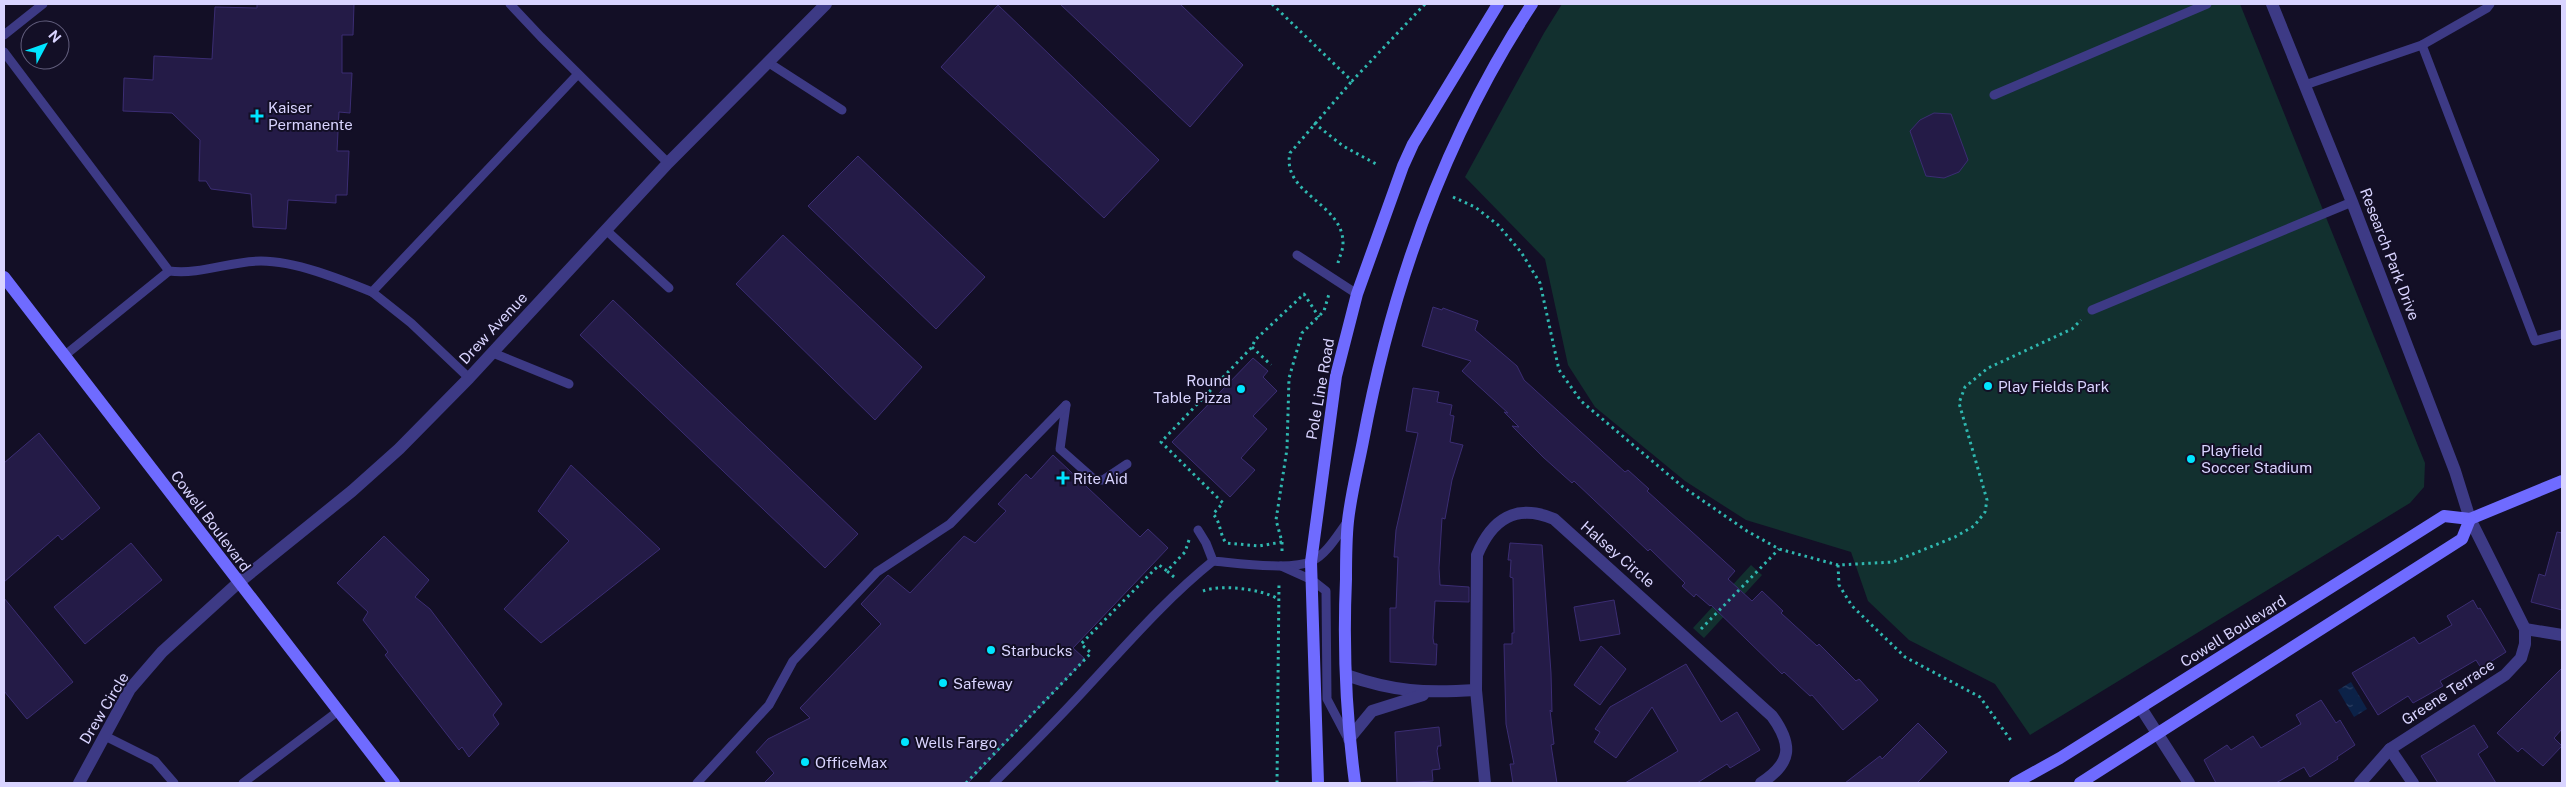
<svg xmlns="http://www.w3.org/2000/svg" width="2566" height="787" viewBox="0 0 2566 787" font-family="'Public Sans',sans-serif">
<style>
.park{fill:#12302f}
.water{fill:url(#water-ripples)}
.building{fill:#241b47;stroke:#3b2d73}
.lines{fill:none;stroke-linecap:round;stroke-linejoin:round}
.path{stroke:#2fb8b0;stroke-width:3;stroke-dasharray:2.5 4;stroke-linecap:butt}
.service{stroke:#3d3a85;stroke-width:9}
.minor{stroke:#3d3a85;stroke-width:12}
.tertiary{stroke:#3d3a85;stroke-width:12}
.secondary{stroke:#6f6bff;stroke-width:12}
.poi-dot{fill:#00e5ff;stroke:#130f26;stroke-width:2}
.labels{text-anchor:middle;dominant-baseline:central;stroke-width:4;stroke-linejoin:round;paint-order:stroke}
.poi-label{font-size:15px;fill:#d9d4ff;stroke:#130f26;text-anchor:start}
.street-label{font-size:15px;fill:#d9d4ff;stroke:#130f26}
</style>
<defs>
<pattern id="water-ripples" width="26" height="14" patternUnits="userSpaceOnUse" patternTransform="scale(1.25)"><rect width="26" height="14" fill="#0c2248"/><path d="M2 4q2-2 4 0t4 0M15 11q2-2 4 0t4 0" fill="none" stroke="#2f4163"/></pattern>
</defs>
<rect width="100%" height="100%" fill="#130f26"/>
<!-- park -->
<g class="park">
<path d="M1562,4h678l185,459 -1,24 -14,16 -380,232 -35,-51 -86,-44 -41,-39 -17,-49 -105,-32 -61,-39 -90,-74 -27,-42 -23,-106 -80,-82 79,-144z"/>
<path d="M1751,565l11,10 -58,63 -11,-10z"/>
</g>
<!-- water -->
<path class="water" d="M2351,682l16,27 -13,8 -16,-27z"/>
<!-- building -->
<g class="building">
<path d="M257,4h97l-1,31h-11v38h10l-2,40 -11,-1 -2,39h12l-2,44h-11v8l-48,-3 -2,29 -33,-2 -2,-33 -40,-5 -5,-8h-7l1,-41 -28,-27 -49,-2 1,-33 29,2 1,-24 58,3 3,-52 42,1z"/>
<path d="M1060,4h120l63,61 -53,62z"/>
<path d="M998,5l161,155 -55,58 -163,-151z"/>
<path d="M1934,113l17,1 17,46 -9,12 -15,6 -18,-2 -16,-45 10,-11z"/>
<path d="M858,156l127,121 -49,52 -128,-123z"/>
<path d="M783,235l139,132 -47,53 -139,-136z"/>
<path d="M613,300l245,234 -33,34 -245,-233z"/>
<path d="M1433,307l9,3 1,-2 35,13 -3,9 42,36 7,14 101,92 3,-2 21,19 -2,2 88,80 -7,8 24,22 10,-10 21,20 -2,2 36,33 2,-2 37,37 3,-2 19,21 -35,30 -31,-35 -2,1 -26,-24 -2,2 -71,-69 -1,1 -14,-12 -2,3 -12,-11 3,-3 -35,-34 -2,2 -74,-70 -2,2 -29,-26 -31,-31 7,1 -15,-15 4,1 -46,-42 9,-10 -49,-15z"/>
<path d="M1253,358l15,13 -5,6 14,14 -24,25 14,13 -26,29 14,12 -25,27 -58,-55z"/>
<path d="M1413,388l26,4 -2,10 15,3 -2,10 4,1 -4,26 13,3 -11,35 -7,39 -3,-1 -3,50 1,17 29,2v15l-34,-1 -2,37 1,6h3l-1,21 -46,-3v-54h6l2,-51h-4l2,-27 22,-97 -12,-2z"/>
<path d="M39,433l61,75 -38,32 -4,-5 -54,47v-119z"/>
<path d="M1053,455l87,82 8,-8 20,19 -95,100 12,11 -117,124h-204l10,-10 -18,-21 12,-13 42,-21 -10,-10 81,-84 -20,-20 27,-29 22,18 54,-57 11,7 31,-32 -8,-7 28,-30 5,5z"/>
<path d="M571,465l89,84 -119,94 -37,-34 65,-68 -31,-30z"/>
<path d="M2557,532l5,1v77l-31,-8 8,-28 6,2z"/>
<path d="M384,536l45,44 -14,17 15,12 72,95 -9,11 6,9 -30,33 -7,-10 -3,3 -74,-95 3,-3 -25,-32 5,-8 -31,-29z"/>
<path d="M131,543l31,37 -77,64 -31,-37z"/>
<path d="M1510,543l32,2 9,128 1,39 -2,-2 4,34 -3,1 6,38h-44l-3,-19h4l-8,-40 -2,-80h8v-11h2l-1,-55 -3,-1 1,-17h-3z"/>
<path d="M4,598l69,84 -46,37 -23,-28z"/>
<path d="M1614,600l6,34 -40,7 -6,-34z"/>
<path d="M2473,600l5,9 2,-1 26,44 -25,16 -5,-8 -36,21 3,5 -19,11 -11,6 -5,-7 -30,19 -26,-42 62,-36 5,7 33,-19 -5,-9z"/>
<path d="M1601,646l25,23 -26,36 -26,-20z"/>
<path d="M1686,664l35,58 16,-10 23,38 -30,18 -3,-4 -30,19h-72l53,-32 -26,-44 -36,51 -22,-16 6,-10 -5,-3 15,-22z"/>
<path d="M2562,668v61l-8,9 8,8 -19,20 -21,-18 -4,4 -21,-19z"/>
<path d="M2321,700l15,23 4,-3 15,25 -18,12 1,2 -28,18 -6,-10 -28,16h-60l-12,-23 23,-15 4,5 22,-14 8,12 40,-24 -5,-9z"/>
<path d="M1918,723l29,29 -30,31h-72l35,-27 2,3z"/>
<path d="M2474,725l14,22 -10,7 18,29h-58l-17,-27z"/>
<path d="M1439,727l2,19h-3l-1,5 3,18 -8,1 1,11 -36,2 -2,-51z"/>
</g>
<g class="lines">
<!-- path -->
<g class="path">
<path d="M1272,4l80,77 73,-77"/>
<path d="M1314,123l29,23 35,19"/>
<path d="M1453,197l22,10 23,18 23,27 19,31 19,87 22,31 102,86 64,44 32,18 59,16 55,-3 62,-25 19,-11 11,-14 2,-12 -28,-97 6,-16 23,-19 84,-39 9,-9"/>
<path d="M1338,263c1,-5 5,-13 5,-19 1,-41 -62,-50 -53,-91l62,-72"/>
<path d="M1252,347l19,18"/>
<path d="M1282,542l-23,4 -33,-3c-7,-10 -5,-21 -13,-29l10,-11 -62,-61 91,-95 3,-7 49,-46 15,23"/>
<path d="M1282,551v-9l-6,-22 11,-71 2,-71 13,-45 22,-22 5,-17"/>
<path d="M1838,565l1,20 13,21 53,51 75,40 32,45"/>
<path d="M1174,577l-7,-6 18,-19 4,-12"/>
<path d="M1203,591c18,-7 59,-2 75,8"/>
<path d="M1701,629l78,-80"/>
<path d="M966,783l125,-130 -10,-9 78,-79 8,6"/>
<path d="M1277,783l2,-201"/>
</g>
<!-- service -->
<g class="service">
<path d="M510,4l31,33 127,126"/>
<path d="M4,35l39,-31"/>
<path d="M2422,45l113,296 27,-7"/>
<path d="M4,52l165,219c33,4 60,-10 92,-10 34,0 79,18 111,31l206,-218"/>
<path d="M769,63l73,47"/>
<path d="M2305,85l117,-40 65,-37 3,-4"/>
<path d="M1994,95l213,-91"/>
<path d="M606,230l63,58"/>
<path d="M1297,255l60,39"/>
<path d="M372,292l39,31 58,55"/>
<path d="M2092,310l260,-108"/>
<path d="M493,353l76,31"/>
<path d="M64,356l105,-85"/>
<path d="M1066,405l-6,44 35,31h8l24,-16"/>
<path d="M1198,530l8,13 7,18c23,2 79,10 99,0 15,-7 26,-27 36,-40"/>
<path d="M1281,566l31,14 14,11 1,108 20,38"/>
<path d="M105,736l50,25 19,22"/>
<path d="M243,783l94,-71"/>
<path d="M697,783l72,-78 24,-44 84,-89 73,-48 116,-119"/>
<path d="M994,783c32,-32 65,-65 95,-98 40,-43 78,-87 124,-124"/>
</g>
<!-- minor -->
<g class="minor">
<path d="M2525,629l37,6"/>
<path d="M1346,675c49,17 78,18 130,15"/>
<path d="M2141,708l48,75"/>
<path d="M1349,739l23,-28 51,-16"/>
<path d="M2390,749l23,34"/>
<path d="M79,783l51,-94 32,-37 76,-69 114,-92 47,-42 70,-71 199,-215 158,-159"/>
<path d="M1485,783l-9,-93 1,-135c15,-36 39,-52 77,-36l218,197c21,29 20,47 -11,67"/>
<path d="M2360,783l30,-34 115,-74 16,-17 4,-14v-15l-55,-110"/>
</g>
<!-- tertiary -->
<path class="tertiary" d="M2272,4l80,198 103,269 15,48"/>
<!-- secondary -->
<g class="secondary">
<path d="M4,277l390,506"/>
<path d="M1318,783l-7,-221 25,-186 21,-82 46,-128 10,-22 85,-140"/>
<path d="M1355,783c-9,-68 -12,-136 -9,-204 0,-19 0,-39 2,-58 3,-27 10,-54 15,-80 29,-155 82,-305 169,-437"/>
<path d="M2015,783l45,-25 384,-242 26,3 92,-38"/>
<path d="M2080,783l382,-244 8,-20"/>
</g>
</g>
<!-- markers -->
<g class="poi-dot">
<path d="M254.5 108.5h5v5h5v5h-5v5h-5v-5h-5v-5h5z"/>
<circle cx="1988" cy="386" r="5"/>
<circle cx="1241" cy="389" r="5"/>
<circle cx="2191" cy="459" r="5"/>
<path d="M1060.5 470.5h5v5h5v5h-5v5h-5v-5h-5v-5h5z"/>
<circle cx="991" cy="650" r="5"/>
<circle cx="943" cy="683" r="5"/>
<circle cx="905" cy="742" r="5"/>
<circle cx="805" cy="762" r="5"/>
</g>
<g class="labels">
<!-- poi labels -->
<g class="poi-label">
<text x="268" y="107">Kaiser<tspan x="268" dy="17">Permanente</tspan></text>
<text x="1231" y="380" text-anchor="end">Round<tspan x="1231" dy="17">Table Pizza</tspan></text>
<text x="1998" y="386">Play Fields Park</text>
<text x="2201" y="450">Playfield<tspan x="2201" dy="17">Soccer Stadium</tspan></text>
<text x="1073" y="478">Rite Aid</text>
<text x="1001" y="650">Starbucks</text>
<text x="953" y="683">Safeway</text>
<text x="915" y="742">Wells Fargo</text>
<text x="815" y="762">OfficeMax</text>
</g>
<!-- street labels -->
<g class="street-label">
<text transform="translate(2390 254) rotate(69)">Research Park Drive</text>
<text transform="translate(493 328) rotate(-47)">Drew Avenue</text>
<text transform="translate(1320 389) rotate(-80)">Pole Line Road</text>
<text transform="translate(211 521) rotate(53)">Cowell Boulevard</text>
<text transform="translate(1618 554) rotate(41)">Halsey Circle</text>
<text transform="translate(2233 631) rotate(-32)">Cowell Boulevard</text>
<text transform="translate(2448 692) rotate(-33)">Greene Terrace</text>
<text transform="translate(104 708) rotate(-59)">Drew Circle</text>
</g>
</g>
<!-- border -->
<rect width="2566" height="787" fill="none" stroke="#d9d4ff" stroke-width="10"/>
<!-- north arrow -->
<g transform="translate(45 45) rotate(49)"><circle r="24" fill="#130f26" stroke="#625e7d"/>
<path d="M0-4L9 19L0 12L-9 19Z" fill="#00e5ff"/>
<text y="-8" font-size="14" font-weight="bold" text-anchor="middle" fill="#d9d4ff">N</text>
</g>
</svg>
